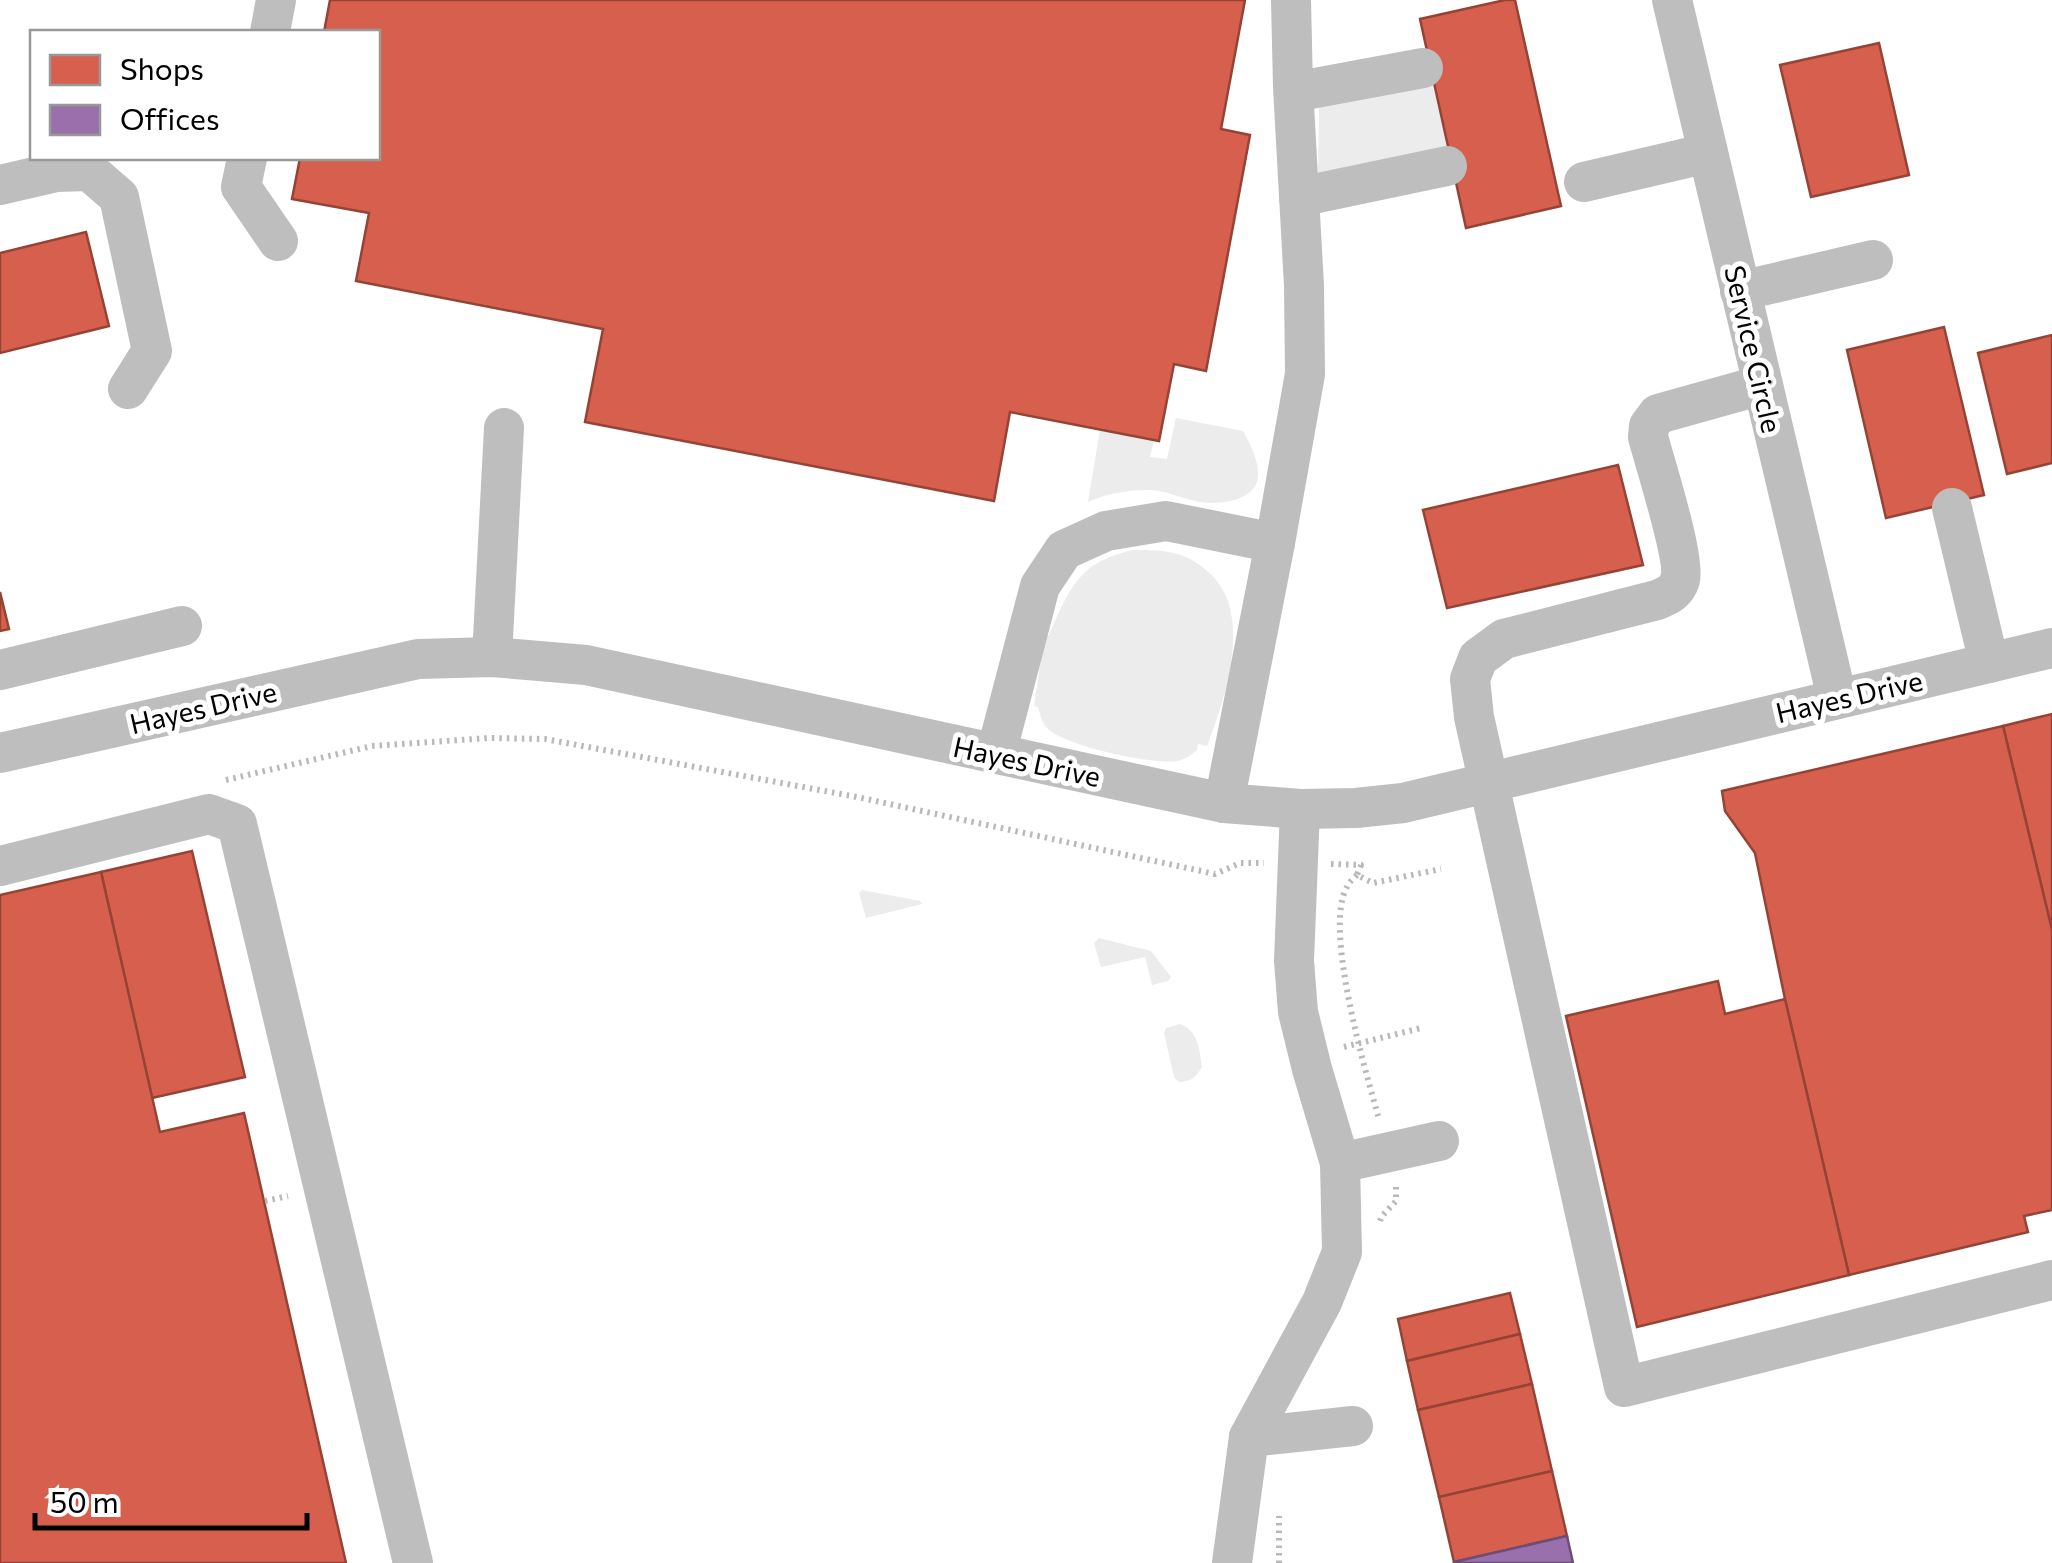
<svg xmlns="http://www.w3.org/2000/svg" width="2052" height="1563" viewBox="0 0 2052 1563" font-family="Commissioner,sans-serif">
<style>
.green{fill:#ececec}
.shops{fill:#d6604d;stroke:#964336;stroke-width:2.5}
.offices{fill:#9970ab;stroke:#6b4e78;stroke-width:2.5}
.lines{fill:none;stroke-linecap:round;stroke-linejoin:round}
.path{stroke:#b9b9b9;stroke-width:6;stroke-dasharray:2.5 5;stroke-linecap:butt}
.minor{stroke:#bebebe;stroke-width:40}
.labels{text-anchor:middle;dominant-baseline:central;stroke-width:10;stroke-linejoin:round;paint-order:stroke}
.street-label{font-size:28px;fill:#000;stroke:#fff}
</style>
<rect width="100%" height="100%" fill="#fff"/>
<!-- green -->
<g class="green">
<path d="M1434,81l16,73 -132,31 1,-78z"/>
<path d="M1176,418l67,13c7,13 15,27 15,43 1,28 -43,32 -63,27 -16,-4 -29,-10 -46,-11 -21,0 -41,3 -61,12l12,-72 54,10 -4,17 17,2z"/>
<path d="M1134,550c13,0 27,0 39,3 13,2 25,10 34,18 48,39 19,126 0,175l-9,-2 -1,6c-6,5 -11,9 -20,11 -24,4 -113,-15 -130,-33 -5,-5 -7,-14 -9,-21l-4,-1 10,-68 5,-3c21,-47 30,-74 85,-85z"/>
<path d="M862,890l58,11 2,3 -56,14 -7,-25z"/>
<path d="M1099,938l52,13 20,26 -3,4 -16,4 -7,-28 -44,10 -7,-24z"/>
<path d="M1180,1024c19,7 19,25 22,43 -6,10 -11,15 -23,15l-5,-5 -10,-44 2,-5z"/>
</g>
<!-- shops -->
<g class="shops">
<path d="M330,0h915l-24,129 29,6 -44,236 -32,-7 -15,77 -149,-29 -16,89 -409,-79 18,-93 -247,-48 13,-68 -77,-14 8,-41h78v-126h-54z"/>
<path d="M1505,0h10l46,206 -95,22 -46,-209z"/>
<path d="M1879,43l30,132 -98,22 -31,-132z"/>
<path d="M86,232l23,94 -109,27v-100z"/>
<path d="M1944,327l40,168 -98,23 -39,-168z"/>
<path d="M2052,335v128l-45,11 -29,-121z"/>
<path d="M1618,465l25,100 -196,43 -24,-98z"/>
<path d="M0,592l9,37 -9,2z"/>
<path d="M2052,714v216l-49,-204z"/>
<path d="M2003,726l49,204v280l-28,6 4,16 -179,43 -64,-276 -30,-146 -30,-42 -3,-20z"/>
<path d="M192,851l53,226 -93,21 -51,-226z"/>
<path d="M101,872l59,260 84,-19 102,450h-346v-668z"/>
<path d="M1718,981l7,33 60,-15 64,276 -212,52 -71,-311z"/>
<path d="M1510,1293l10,41 -113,27 -9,-42z"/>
<path d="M1520,1334l12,50 -114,26 -11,-49z"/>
<path d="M1532,1384l20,87 -113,26 -21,-87z"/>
<path d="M1552,1471l15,65 -113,26 -15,-65z"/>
</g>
<!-- offices -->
<path class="offices" d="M1567,1536l6,27h-119v-1z"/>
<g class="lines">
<!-- path -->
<g class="path">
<path d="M226,780l146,-34 117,-8 56,1 312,58 358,77 25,-11h24"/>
<path d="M1331,864l30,1 -4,10 16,8 68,-14"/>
<path d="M1357,875c-4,4 -8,7 -10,12 -24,41 19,186 32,232"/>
<path d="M1344,1047l77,-19"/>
<path d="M265,1201l23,-5"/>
<path d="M1380,1221l2,-5 14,-15v-16"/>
<path d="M1279,1563v-47"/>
</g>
<!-- minor -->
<g class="minor">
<path d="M1672,0l165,698"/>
<path d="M270,32l6,-32"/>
<path d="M1294,92l129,-24"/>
<path d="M247,158l-6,29 37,54"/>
<path d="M1584,182l124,-29"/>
<path d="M0,185l56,-13 33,-1 30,26 33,154 -24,38"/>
<path d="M1299,197l148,-31"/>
<path d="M1740,291l133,-31"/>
<path d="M1762,385l-104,29 -9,12 -1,11c7,26 38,123 32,143 -4,12 -11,15 -23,20l-153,39 -26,19 -8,21 4,38 150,670 428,-107"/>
<path d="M1952,508l37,155"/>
<path d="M492,657l12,-229"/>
<path d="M0,670l182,-44"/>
<path d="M0,753l418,-94 74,-2 94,8 638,138 76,6 56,-1 47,-5 649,-155"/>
<path d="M996,754l44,-168 24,-36 42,-19 60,-10 109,22"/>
<path d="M1224,803l51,-260 30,-169 -1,-88 -11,-199 -2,-87"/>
<path d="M0,866l209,-52 28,10 176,739"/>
<path d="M1340,1163l99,-22"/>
<path d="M1249,1437l104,-11"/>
<path d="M1232,1563l17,-126 73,-135 20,-50 -2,-89 -28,-94 -14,-57 -4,-51 6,-152"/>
</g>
</g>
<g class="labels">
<!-- street labels -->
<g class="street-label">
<text transform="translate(1754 349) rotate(77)">Service Circle</text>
<text transform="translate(1849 696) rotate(-13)">Hayes Drive</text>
<text transform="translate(203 707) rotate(-13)">Hayes Drive</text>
<text transform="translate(1027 761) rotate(12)">Hayes Drive</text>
</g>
</g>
<!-- legend -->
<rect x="30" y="30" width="350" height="130" fill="#ffffff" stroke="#999999" stroke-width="2.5"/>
<rect x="50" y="55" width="50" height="30" fill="#d6604d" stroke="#999999" stroke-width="2.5"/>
<text x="120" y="80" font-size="30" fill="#000000">Shops</text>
<rect x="50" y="105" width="50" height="30" fill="#9970ab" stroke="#999999" stroke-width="2.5"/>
<text x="120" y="130" font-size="30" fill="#000000">Offices</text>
<!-- scale -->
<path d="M35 1513v15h272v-15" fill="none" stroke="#000000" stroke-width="5"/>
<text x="50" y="1513" font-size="30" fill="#000000" stroke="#ffffff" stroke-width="8" paint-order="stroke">50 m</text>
</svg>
